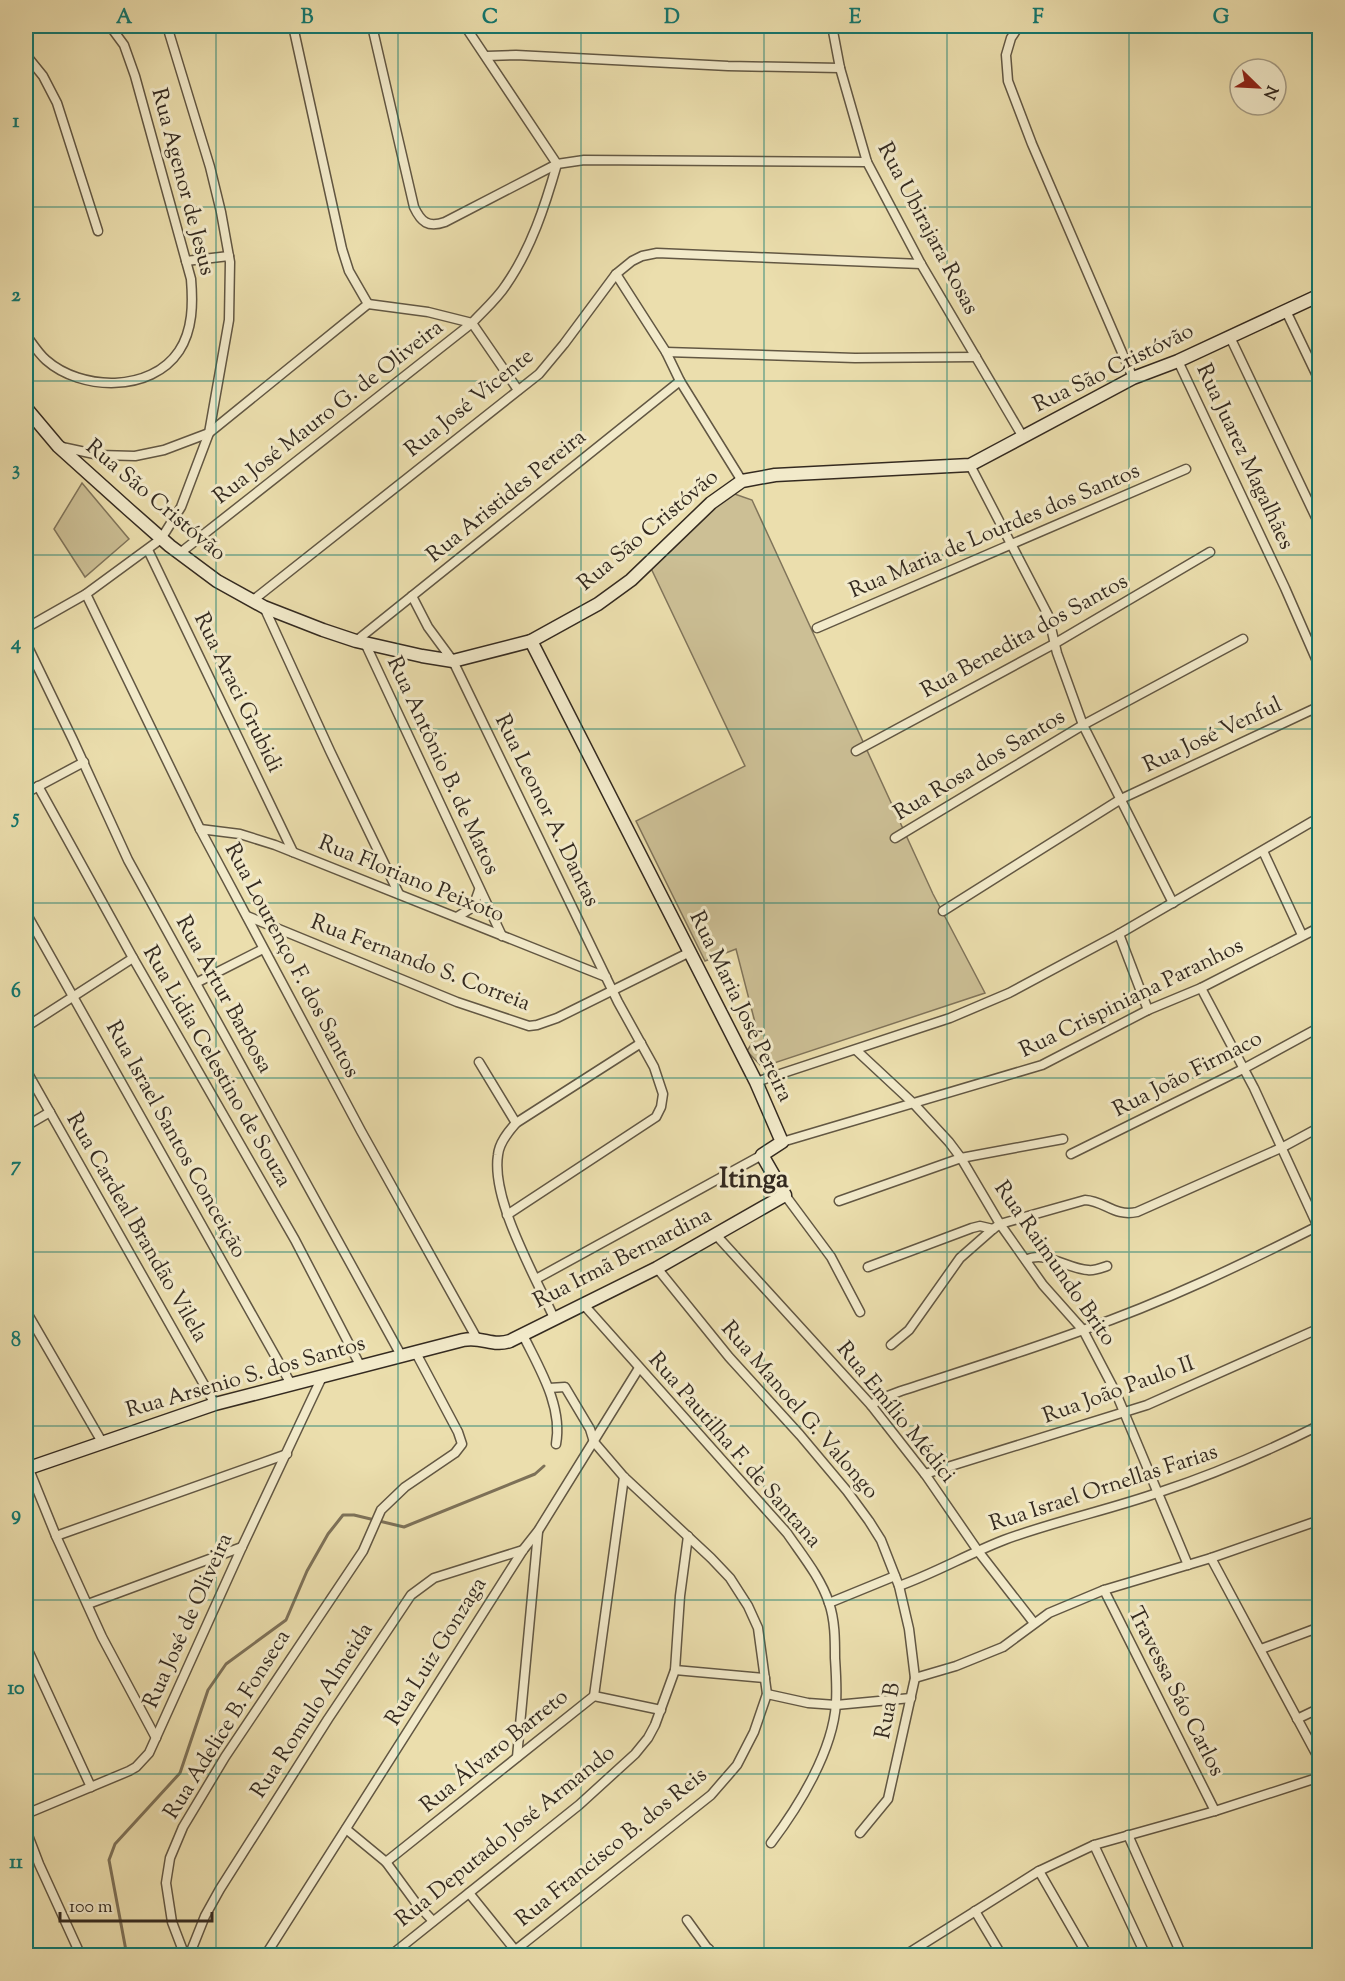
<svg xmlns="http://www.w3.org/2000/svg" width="1345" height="1981" viewBox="0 0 1345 1981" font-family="'Sorts Mill Goudy',serif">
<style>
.green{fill:#ccbf95;stroke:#80745a;stroke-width:1.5}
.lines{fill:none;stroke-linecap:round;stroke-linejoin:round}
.stream{stroke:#7d7158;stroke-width:3}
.street-casing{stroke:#625743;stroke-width:11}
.secondary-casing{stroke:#342a20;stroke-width:15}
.street{stroke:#f2eaca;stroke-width:8}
.secondary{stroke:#f2eaca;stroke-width:12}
.grid{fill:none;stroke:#0f766e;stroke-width:1.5;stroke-opacity:0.55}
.labels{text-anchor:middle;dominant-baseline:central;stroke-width:6;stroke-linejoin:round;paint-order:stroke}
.street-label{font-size:22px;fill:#342a20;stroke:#f2eaca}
.district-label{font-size:28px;font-weight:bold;fill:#342a20;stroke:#f2eaca}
.neatline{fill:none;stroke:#0f766e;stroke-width:2}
.grid-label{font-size:20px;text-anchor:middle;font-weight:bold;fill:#0f766e}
</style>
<rect width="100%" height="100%" fill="#ebdead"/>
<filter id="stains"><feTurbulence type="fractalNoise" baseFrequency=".00333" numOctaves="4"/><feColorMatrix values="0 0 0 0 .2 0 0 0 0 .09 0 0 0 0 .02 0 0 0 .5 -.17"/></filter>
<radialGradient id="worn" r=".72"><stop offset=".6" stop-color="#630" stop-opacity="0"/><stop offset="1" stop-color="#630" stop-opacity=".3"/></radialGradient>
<!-- green -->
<g class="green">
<path d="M82,483l47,56 -44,38 -31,-48z"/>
<path d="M726,491l26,9 181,394 52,99 -223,74 -15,-16 11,-17 -22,-85 -31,12 -69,-140 109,-55 -97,-204z"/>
</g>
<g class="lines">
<!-- stream -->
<path class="stream" d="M127,1956l-18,-96 6,-16 65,-71 28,-83 18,-26 60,-44 21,-49 21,-37 15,-19h11l50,12 131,-53 9,-8"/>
<!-- street casing -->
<g class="street-casing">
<g id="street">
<path d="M293,26l49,223 7,22 19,33"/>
<path d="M372,26l42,181c7,15 14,21 31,15l112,-58 27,-4 283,2"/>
<path d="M465,26l92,138"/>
<path d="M832,26l8,42 27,94 54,102 102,173"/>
<path d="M1019,26l-8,12 -5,17 2,26 24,63 101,234"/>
<path d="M26,55l17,21 14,27 41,128"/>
<path d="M487,56l29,-1 212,11 112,2"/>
<path d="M186,261l43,-5"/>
<path d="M616,274l50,78 14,29 62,100"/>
<path d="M368,304l60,8 44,11"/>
<path d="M1286,311l34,71"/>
<path d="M472,323l46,67"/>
<path d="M26,335c6,8 12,18 20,25 35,31 105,33 133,-9 14,-21 14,-48 12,-72l-56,-203 -11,-31 -14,-19"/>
<path d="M1230,337l90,189"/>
<path d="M666,352l189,6 121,-1"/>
<path d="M1178,361l107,227 35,80"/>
<path d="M62,447l37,8 36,1 29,-6 45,-17 159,-129"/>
<path d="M970,465l78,150 9,38 26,72 90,178"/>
<path d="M148,550l145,302"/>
<path d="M180,553l292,-230c11,-12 25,-24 34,-38 25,-36 39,-79 51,-121"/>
<path d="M86,594l114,235 161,302 115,206"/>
<path d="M412,596l16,31 25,34 165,341 36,65 9,27 -2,13 -5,10 -149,98"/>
<path d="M252,601l287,-227 25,-30 52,-70 16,-13 10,-5 15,-3 264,11"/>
<path d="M264,607l66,144 69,143"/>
<path d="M26,628l60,-34 75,-55 20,-32 28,-74 20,-113 1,-58 -9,-50 -11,-45 -43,-141"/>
<path d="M817,628l369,-159"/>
<path d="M356,641l324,-260"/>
<path d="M26,643l47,97 55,120 274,497"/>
<path d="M365,643l137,293"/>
<path d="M856,751l198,-107 156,-92"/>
<path d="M38,786l95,172 162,282 66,127"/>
<path d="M26,793l58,-31"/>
<path d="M200,829l40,5 35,11 331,132"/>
<path d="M895,838l188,-113 160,-86"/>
<path d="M1263,851l39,84"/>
<path d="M943,911l178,-112 199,-93"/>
<path d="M26,913l265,471"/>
<path d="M247,916l210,86 72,24 8,-1 20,-7 133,-66"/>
<path d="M457,917l16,-10 6,-17"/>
<path d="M1119,934l29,76"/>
<path d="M196,983l67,-34"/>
<path d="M1201,988l53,100 65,141"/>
<path d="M26,1027l107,-69"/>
<path d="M856,1050l58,54 35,38 12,16 39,66 43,61 40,45 33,63 72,172"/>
<path d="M479,1062l37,61"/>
<path d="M26,1070l189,334"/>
<path d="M756,1082l194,-64 59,-25 110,-59 194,-113"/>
<path d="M26,1126l24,-14"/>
<path d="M782,1142l260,-77 106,-55 53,-22 119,-61"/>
<path d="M1071,1154l172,-85 77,-42"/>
<path d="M785,1195l46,62 29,55"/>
<path d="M839,1201l122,-43 102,-19"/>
<path d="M717,1236l154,169 54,69 53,77 56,72"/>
<path d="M1026,1260c19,-10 42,9 62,10 6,1 13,-2 19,-4"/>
<path d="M868,1267l104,-39 8,-2 13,3"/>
<path d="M657,1268l72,89 71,78 47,56 22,30 12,19 18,46 10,43 6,49 -27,121 -28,34"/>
<path d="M536,1279l226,-124"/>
<path d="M584,1305l203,228c15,22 34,45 42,70 6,17 6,37 6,55 1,15 2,30 1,45 -3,48 -37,103 -65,140"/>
<path d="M26,1311l76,131"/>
<path d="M554,1318c-19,-42 -63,-118 -56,-163 1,-12 10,-23 18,-32l125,-80"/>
<path d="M523,1335c16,33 40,71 33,109"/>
<path d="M891,1345l18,-15 51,-72 33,-29 7,-5 85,-24c20,1 29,17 52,12l146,-65 37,-20"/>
<path d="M871,1405l14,-8 16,-6c61,-20 122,-39 182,-61 81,-28 160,-66 237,-105"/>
<path d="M26,1462l30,74 46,101 54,101"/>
<path d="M925,1474l222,-69 173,-77"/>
<path d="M56,1536l231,-82"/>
<path d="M1211,1558l109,203"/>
<path d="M899,1586c36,-13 69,-32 105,-46 51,-19 105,-30 156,-48 55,-18 108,-41 160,-67"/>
<path d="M1104,1590l111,221"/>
<path d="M829,1603l66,-27"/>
<path d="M88,1604l154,-57"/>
<path d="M26,1646l65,141"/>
<path d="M1261,1649l59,-22"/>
<path d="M675,1670l90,8"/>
<path d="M915,1678l41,-12 47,-19 46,-34 55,-23 107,-32 109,-38"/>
<path d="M767,1694l41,9 28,2 75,-7"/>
<path d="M594,1696l67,14"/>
<path d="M1297,1719l23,-11"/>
<path d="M517,1757l21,-225"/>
<path d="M26,1814l103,-43 7,-4 13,-14 93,-206 80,-170"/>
<path d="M346,1829l40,33 30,41 17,18"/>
<path d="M26,1830l13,34 42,92"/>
<path d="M1128,1835l54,121"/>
<path d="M1094,1845l52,111"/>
<path d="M386,1862l208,-166 30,-219"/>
<path d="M1039,1871l49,85"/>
<path d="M469,1893l46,57"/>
<path d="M975,1911l27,45"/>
<path d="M687,1920l26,36"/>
<path d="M185,1956l-13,-34 -6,-39 4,-25 13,-31 42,-70 138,-206 18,-41 24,-23 50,-34 7,-9 -4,-12 -42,-79"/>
<path d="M189,1956l16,-40 15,-27 108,-170 83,-124 23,-17 89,-28"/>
<path d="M265,1956l258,-406 15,-19 101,-163"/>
<path d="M390,1956l189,-151 56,-51 13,-16 7,-13 20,-55 5,-74 8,-60"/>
<path d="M508,1956l203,-161 26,-30 17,-33 13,-38 -9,-66 -10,-22 -18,-28 -19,-20 -87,-81 -30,-35 -4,-13 -25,-42 -16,1"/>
<path d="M701,1956l8,-7"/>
<path d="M904,1956l135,-85 55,-26 121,-34 105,-34"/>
</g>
</g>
<!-- secondary casing -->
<g class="secondary-casing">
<g id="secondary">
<path d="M26,408l32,38 70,63 42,37 47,35 47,26 59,23 33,11 66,15 31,5 78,-20 67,-37 33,-24 80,-77 31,-22 33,-6 195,-10 163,-87 45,-17 142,-66"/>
<path d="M26,1469l189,-65 248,-64c19,-4 30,7 47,1l147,-73 128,-73 -23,-40 20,-13 -26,-60 -225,-441"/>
</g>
</g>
<!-- street -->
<use href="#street" class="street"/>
<!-- secondary -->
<use href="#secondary" class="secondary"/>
</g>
<!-- grid -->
<path class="grid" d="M216,26v1930M398,26v1930M581,26v1930M764,26v1930M947,26v1930M1129,26v1930M26,207h1294M26,381h1294M26,555h1294M26,729h1294M26,903h1294M26,1078h1294M26,1252h1294M26,1426h1294M26,1600h1294M26,1774h1294"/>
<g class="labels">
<!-- street labels -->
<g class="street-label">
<text transform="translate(182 182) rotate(75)">Rua Agenor de Jesus</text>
<text transform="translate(927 229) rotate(62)">Rua Ubirajara Rosas</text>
<text transform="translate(1114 369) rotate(-26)">Rua São Cristóvão</text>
<text transform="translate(470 404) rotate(-39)">Rua José Vicente</text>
<text transform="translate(329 413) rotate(-38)">Rua José Mauro G. de Oliveira</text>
<text transform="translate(1244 457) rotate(65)">Rua Juarez Magalhães</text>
<text transform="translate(507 497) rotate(-39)">Rua Aristides Pereira</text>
<text transform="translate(155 501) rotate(40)">Rua São Cristóvão</text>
<text transform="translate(649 531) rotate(-40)">Rua São Cristóvão</text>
<text transform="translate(995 532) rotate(-23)">Rua Maria de Lourdes dos Santos</text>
<text transform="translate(1025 637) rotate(-29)">Rua Benedita dos Santos</text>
<text transform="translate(237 693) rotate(64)">Rua Araci Grubidi</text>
<text transform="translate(1213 736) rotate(-25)">Rua José Venful</text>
<text transform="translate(442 766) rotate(65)">Rua Antônio B. de Matos</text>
<text transform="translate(980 766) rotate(-31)">Rua Rosa dos Santos</text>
<text transform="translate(546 811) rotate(64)">Rua Leonor A. Dantas</text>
<text transform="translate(411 880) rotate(22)">Rua Floriano Peixoto</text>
<text transform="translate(291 961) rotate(62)">Rua Lourenço F. dos Santos</text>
<text transform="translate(420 964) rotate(21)">Rua Fernando S. Correia</text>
<text transform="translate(223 995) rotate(61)">Rua Artur Barbosa</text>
<text transform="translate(1132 999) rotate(-26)">Rua Crispiniana Paranhos</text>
<text transform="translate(740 1007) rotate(64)">Rua Maria José Pereira</text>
<text transform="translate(216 1067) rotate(60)">Rua Lidia Celestino de Souza</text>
<text transform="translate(1188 1075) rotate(-27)">Rua João Firmaco</text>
<text transform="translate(175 1140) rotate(61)">Rua Israel Santos Conceição</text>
<text transform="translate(136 1228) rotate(60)">Rua Cardeal Brandão Vilela</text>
<text transform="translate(623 1259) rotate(-27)">Rua Irmã Bernardina</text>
<text transform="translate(1054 1264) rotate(55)">Rua Raimundo Brito</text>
<text transform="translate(246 1378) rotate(-16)">Rua Arsenio S. dos Santos</text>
<text transform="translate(1119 1391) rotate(-20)">Rua João Paulo II</text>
<text transform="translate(799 1411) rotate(49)">Rua Manoel G. Valongo</text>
<text transform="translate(895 1413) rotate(51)">Rua Emílio Médici</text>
<text transform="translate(734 1451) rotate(49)">Rua Pautilha F. de Santana</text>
<text transform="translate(1104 1489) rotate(-18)">Rua Israel Ornellas Farias</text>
<text transform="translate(189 1621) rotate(-66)">Rua José de Oliveira</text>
<text transform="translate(437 1652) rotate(-58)">Rua Luiz Gonzaga</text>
<text transform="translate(1175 1692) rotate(63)">Travessa Sáo Carlos</text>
<text transform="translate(313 1711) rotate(-57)">Rua Romulo Almeida</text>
<text transform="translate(889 1711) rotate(-79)">Rua B</text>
<text transform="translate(228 1725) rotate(-58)">Rua Adelice B. Fonseca</text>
<text transform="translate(495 1752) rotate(-39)">Rua Álvaro Barreto</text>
<text transform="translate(506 1837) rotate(-39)">Rua Deputado José Armando</text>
<text transform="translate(612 1848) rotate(-39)">Rua Francisco B. dos Reis</text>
</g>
<!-- district labels -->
<g class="district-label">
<text x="754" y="1180">Itinga</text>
</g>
</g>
<!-- margin -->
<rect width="1345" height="1981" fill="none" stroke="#ebdead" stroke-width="66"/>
<!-- north arrow -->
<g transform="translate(1258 87) rotate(114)"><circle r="28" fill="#f2eaca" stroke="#a69d86" stroke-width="1.5"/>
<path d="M0-4.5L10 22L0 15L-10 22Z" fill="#8f2418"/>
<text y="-9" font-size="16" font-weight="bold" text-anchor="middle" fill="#342a20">N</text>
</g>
<!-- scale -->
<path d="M60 1912v9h152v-9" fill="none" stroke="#342a20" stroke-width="3"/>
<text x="69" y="1912" font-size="18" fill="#342a20" stroke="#f2eaca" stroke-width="4.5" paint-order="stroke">100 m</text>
<rect x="33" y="33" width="1279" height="1915" class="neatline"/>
<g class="grid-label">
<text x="124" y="23">A</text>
<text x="307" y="23">B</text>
<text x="490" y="23">C</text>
<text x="672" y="23">D</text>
<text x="855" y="23">E</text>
<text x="1038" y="23">F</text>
<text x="1221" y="23">G</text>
<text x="16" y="127">1</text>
<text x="16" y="301">2</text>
<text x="16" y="475">3</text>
<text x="16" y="649">4</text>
<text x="16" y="823">5</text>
<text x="16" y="997">6</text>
<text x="16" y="1171">7</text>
<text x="16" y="1346">8</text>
<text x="16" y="1520">9</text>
<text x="16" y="1694">10</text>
<text x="16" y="1868">11</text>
</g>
<rect width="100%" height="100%" filter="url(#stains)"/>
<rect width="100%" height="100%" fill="url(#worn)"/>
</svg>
